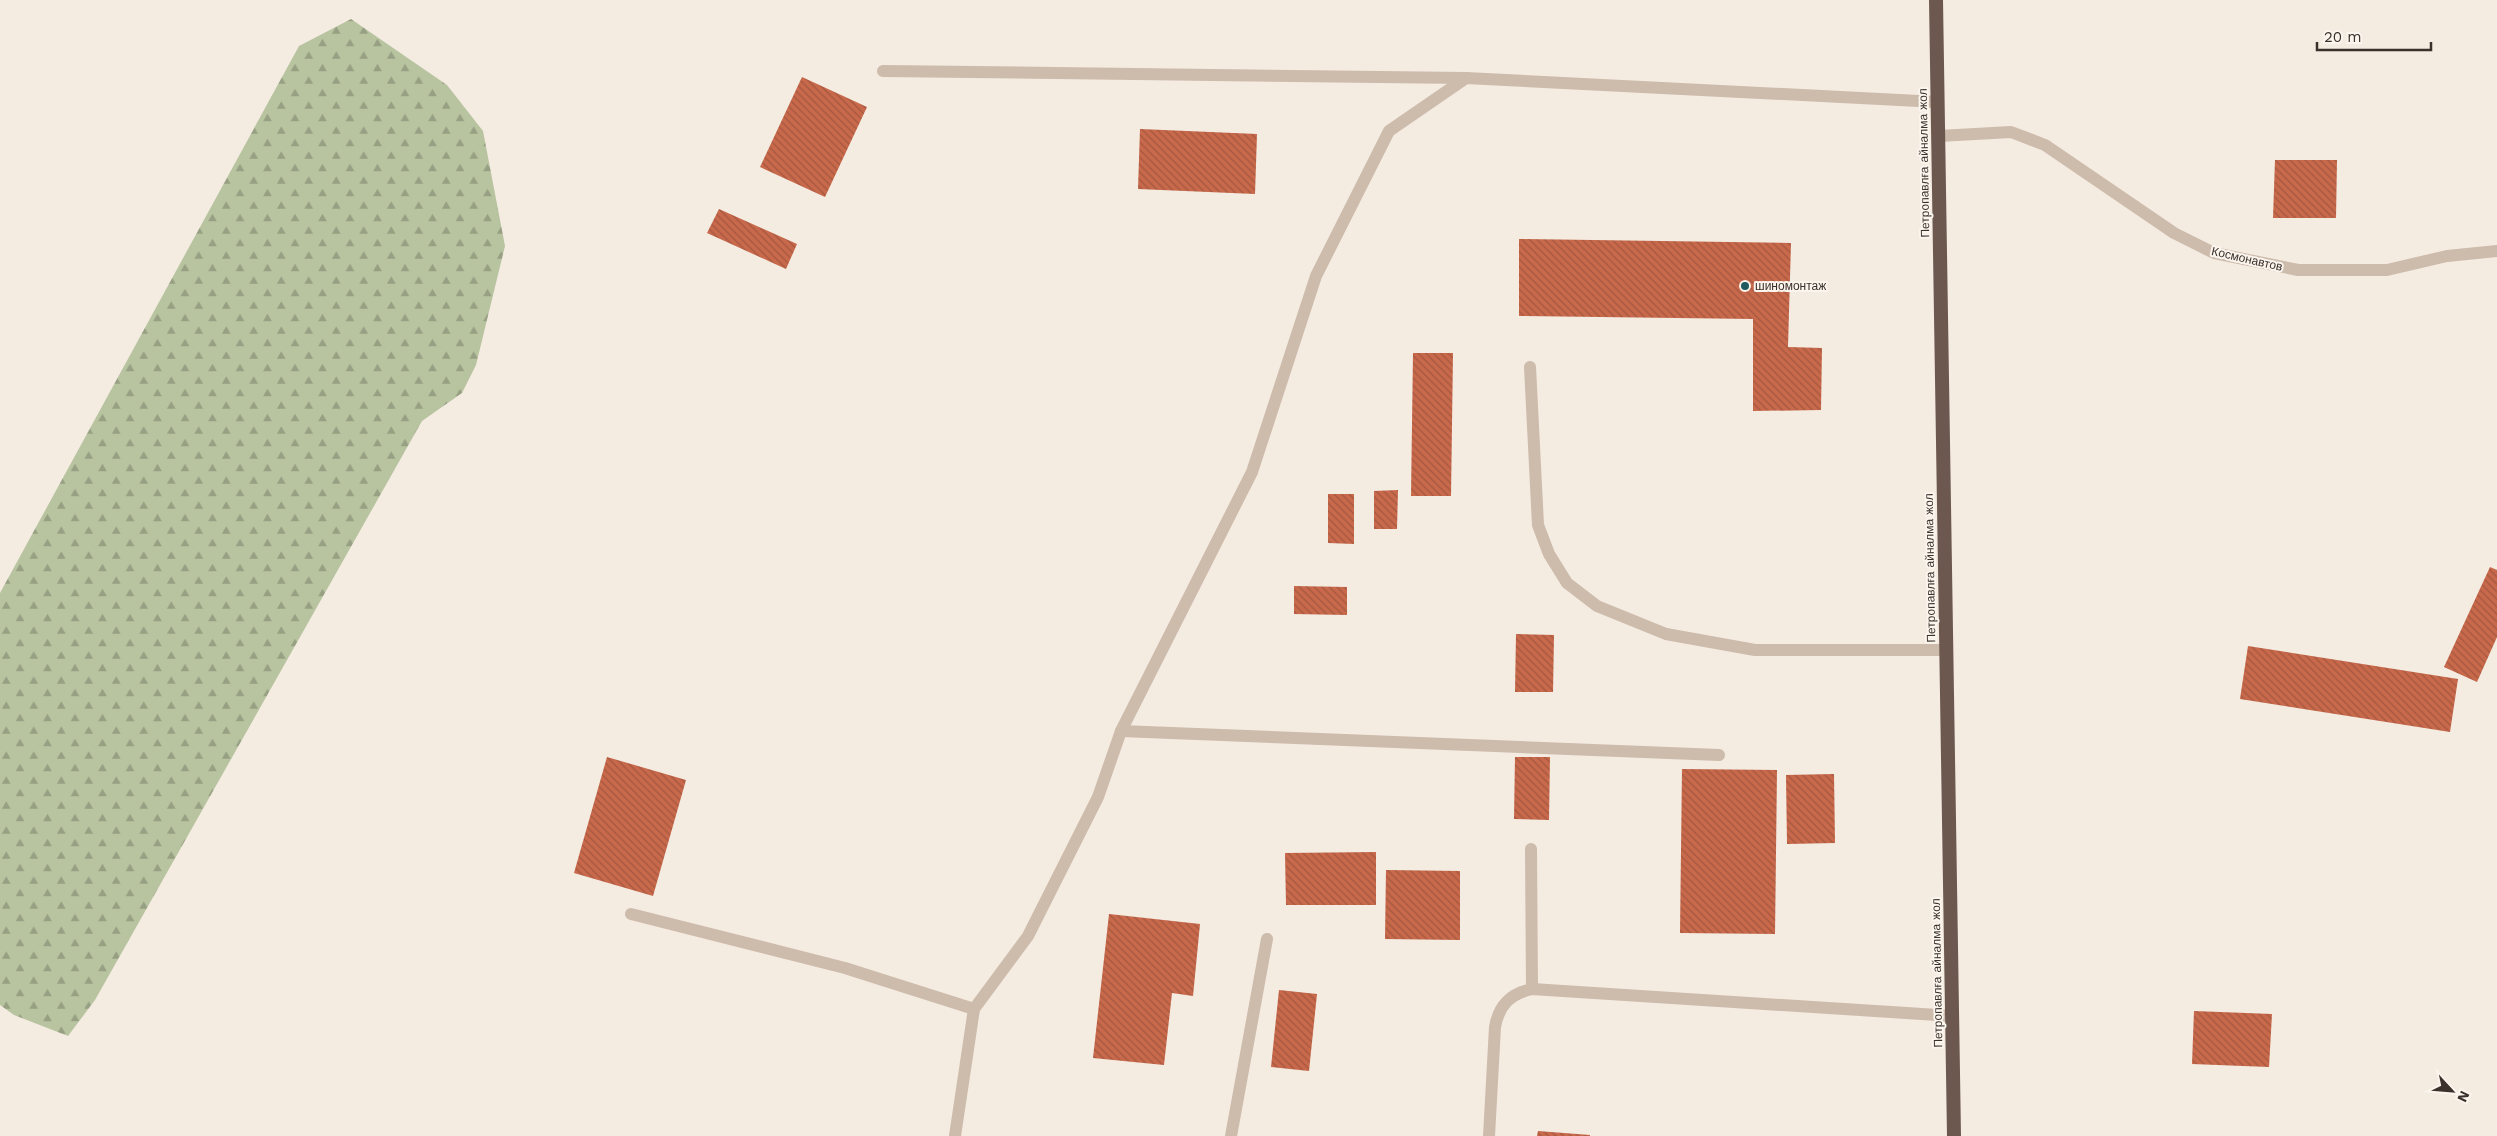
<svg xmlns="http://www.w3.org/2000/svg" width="2497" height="1136" viewBox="0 0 2497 1136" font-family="'Work Sans',sans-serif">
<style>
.forest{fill:url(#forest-firs)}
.building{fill:url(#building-back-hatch)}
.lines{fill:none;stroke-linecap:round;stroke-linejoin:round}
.service{stroke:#cdbbac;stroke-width:12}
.minor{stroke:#cdbbac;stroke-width:12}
.trunk{stroke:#6c584f;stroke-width:14}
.poi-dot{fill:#1f5a5e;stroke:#fbf5ee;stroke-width:2}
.labels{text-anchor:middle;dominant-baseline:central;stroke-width:4;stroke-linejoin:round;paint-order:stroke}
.street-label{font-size:12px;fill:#3b302b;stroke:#fbf5ee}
.poi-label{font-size:12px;fill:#3b302b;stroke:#fbf5ee;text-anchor:start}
</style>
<defs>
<pattern id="forest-firs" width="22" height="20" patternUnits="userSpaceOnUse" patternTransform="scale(1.25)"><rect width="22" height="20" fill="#b8c4a0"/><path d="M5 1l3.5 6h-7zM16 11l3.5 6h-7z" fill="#97a083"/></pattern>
<pattern id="building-back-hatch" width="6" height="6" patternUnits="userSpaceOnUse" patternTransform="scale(1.25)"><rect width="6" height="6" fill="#c8694b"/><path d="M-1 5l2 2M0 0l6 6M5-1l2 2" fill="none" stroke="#a4573f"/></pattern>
</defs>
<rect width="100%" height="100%" fill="#f4ebe1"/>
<!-- forest -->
<path class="forest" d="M351,19l96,66 36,46 22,115 -29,119 -14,28 -40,28 -327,579 -27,36 -54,-21 -14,-10v-412l299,-547z"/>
<!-- building -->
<g class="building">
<path d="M802,77l65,30 -42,90 -65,-30z"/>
<path d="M1140,129l117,5 -2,60 -117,-5z"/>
<path d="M2275,160h62l-1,58h-63z"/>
<path d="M719,209l78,35 -11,25 -79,-36z"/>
<path d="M1519,239l272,4 -3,104 34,1 -1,62 -68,1v-92l-234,-3z"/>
<path d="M1413,353h40l-2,143h-40z"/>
<path d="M1398,490l-1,39h-23v-38z"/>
<path d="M1328,494h26v50l-26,-1z"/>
<path d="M2490,567l7,3v67l-20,45 -33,-15z"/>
<path d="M1294,586l53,1v28l-53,-1z"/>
<path d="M1516,634l38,1 -1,57h-38z"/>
<path d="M2248,646l210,33 -8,53 -210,-33z"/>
<path d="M607,757l79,23 -33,116 -79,-23z"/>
<path d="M1515,757h35l-1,63 -35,-1z"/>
<path d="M1682,769l95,1 -2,164 -95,-1z"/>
<path d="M1834,774l1,69 -48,1 -1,-69z"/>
<path d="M1376,852v53h-90l-1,-52z"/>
<path d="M1386,870l74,1v69l-75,-1z"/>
<path d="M1109,914l91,10 -7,72 -21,-3 -8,72 -71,-7z"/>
<path d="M1279,990l38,4 -8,77 -38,-4z"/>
<path d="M2194,1011l78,3 -3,53 -77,-3z"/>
<path d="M1538,1131l52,4v1h-53z"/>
</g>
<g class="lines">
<!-- service -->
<g class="service">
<path d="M883,71l583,7 472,24"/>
<path d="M1530,367l8,158 11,29 18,29 30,23 69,28 89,16h191"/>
<path d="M1121,731l598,24"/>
<path d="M1531,849l1,140"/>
<path d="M631,914l214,54 129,41"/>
<path d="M955,1136l19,-127 54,-73 70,-139 23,-66 131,-259 64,-196 73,-145 77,-53"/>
<path d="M1231,1136l36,-197"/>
<path d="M1489,1136l6,-109c4,-22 15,-33 37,-38l421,27"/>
</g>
<!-- minor -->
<path class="minor" d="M1939,136l72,-4 34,13 129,88 40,20 84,17h89l60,-14 50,-5"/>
<!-- trunk -->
<path class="trunk" d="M1936,0l18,1136"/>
</g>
<!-- markers -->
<circle class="poi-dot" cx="1745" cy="286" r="5"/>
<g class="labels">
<!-- street labels -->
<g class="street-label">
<text transform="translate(1924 163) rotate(-91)">Петропавлға айналма жол</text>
<text transform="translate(2247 259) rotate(13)">Космонавтов</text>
<text transform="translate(1930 568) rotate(-91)">Петропавлға айналма жол</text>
<text transform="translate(1937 973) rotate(-91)">Петропавлға айналма жол</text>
</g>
<!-- poi labels -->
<g class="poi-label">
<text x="1755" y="286">шиномонтаж</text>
</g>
</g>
<!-- north arrow -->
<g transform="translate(2452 1091) rotate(116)" stroke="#fbf5ee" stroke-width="4" paint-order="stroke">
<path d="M0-4L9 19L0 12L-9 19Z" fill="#3b302b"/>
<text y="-8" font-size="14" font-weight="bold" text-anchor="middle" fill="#3b302b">N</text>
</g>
<!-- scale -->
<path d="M2317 42v8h114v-8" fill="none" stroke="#3b302b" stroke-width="2.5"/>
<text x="2324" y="42" font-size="15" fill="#3b302b" stroke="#fbf5ee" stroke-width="4" paint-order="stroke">20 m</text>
</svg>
